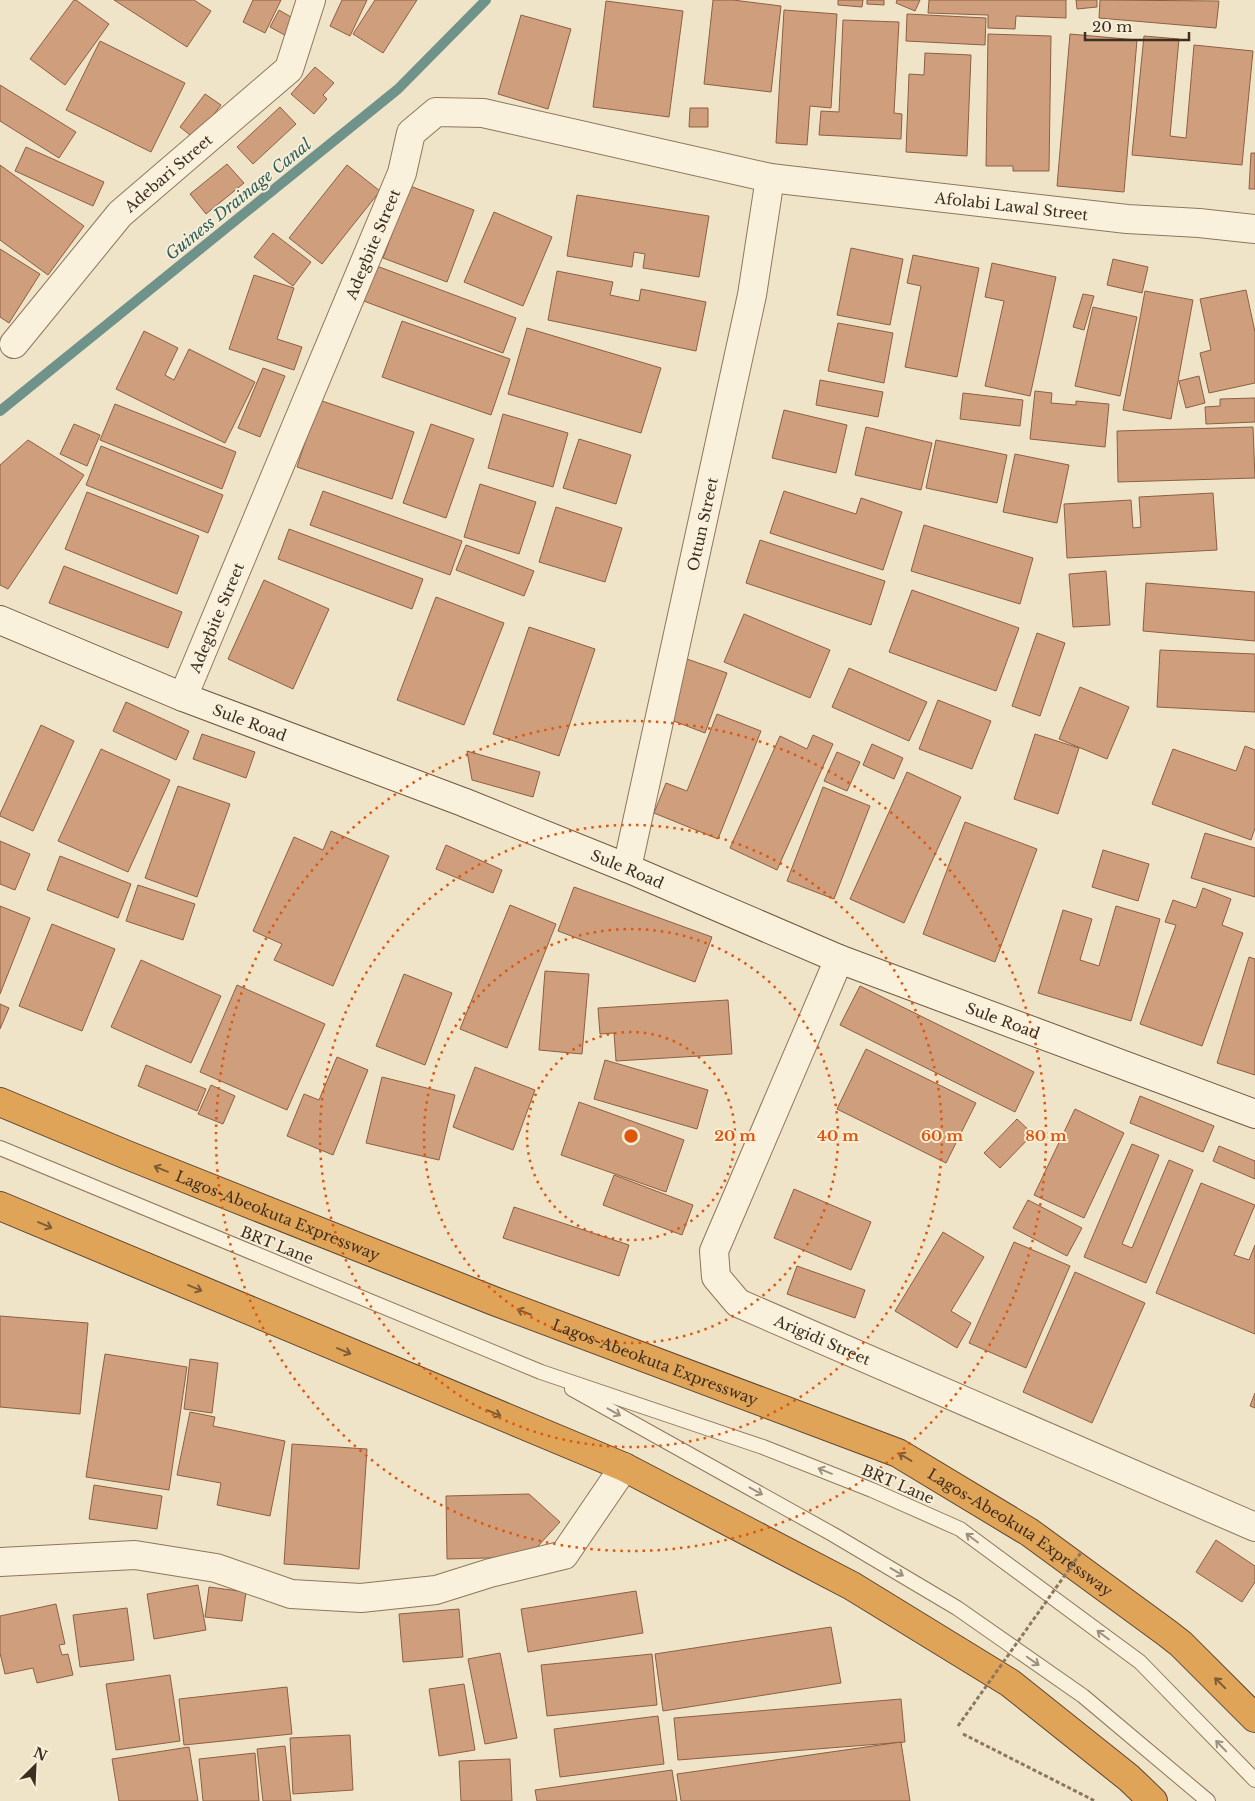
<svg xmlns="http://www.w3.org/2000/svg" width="1255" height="1801" viewBox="0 0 1255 1801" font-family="'Libre Baskerville',serif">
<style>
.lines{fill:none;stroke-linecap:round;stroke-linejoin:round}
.stream{stroke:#6f938a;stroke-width:10}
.building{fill:#cf9f7d;stroke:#8d5f41}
.lane-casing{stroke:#8d765c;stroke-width:16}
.street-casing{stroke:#8d765c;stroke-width:30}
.secondary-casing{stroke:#6f573f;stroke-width:30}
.highway-casing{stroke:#5b4430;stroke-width:30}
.path{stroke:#8d765c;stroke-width:3;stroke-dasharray:4 2.5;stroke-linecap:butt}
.lane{stroke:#faf1dc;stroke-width:14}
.street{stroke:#faf1dc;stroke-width:28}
.secondary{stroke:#faf1dc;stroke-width:28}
.highway{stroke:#e0a458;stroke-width:28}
.path-bridge{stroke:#8d765c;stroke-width:3;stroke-dasharray:4 2.5;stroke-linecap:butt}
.oneway{stroke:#7e5d36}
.oneway2{stroke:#9c907e}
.ring{fill:none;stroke:#df570d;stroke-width:2.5;stroke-dasharray:2.5 5}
.labels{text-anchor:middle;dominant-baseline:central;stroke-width:4;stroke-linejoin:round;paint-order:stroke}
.street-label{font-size:15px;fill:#3d2e20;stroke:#f7eed8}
.water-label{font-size:16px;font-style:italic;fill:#2f5d5a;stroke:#f7eed8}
.centre{fill:#df570d;stroke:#f7eed8;stroke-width:2.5}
.ring-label{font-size:15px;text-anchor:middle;font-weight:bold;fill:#df570d;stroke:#f7eed8;stroke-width:4;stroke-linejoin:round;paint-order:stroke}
</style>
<rect width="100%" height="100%" fill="#f0e4c8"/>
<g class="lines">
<!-- stream -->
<path class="stream" d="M0,411l398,-322 88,-89"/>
</g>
<!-- building -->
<g class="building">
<path d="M74,0h2l33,24 -44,61 -35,-26z"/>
<path d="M114,0h80l17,11 -24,36z"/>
<path d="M253,0h28l-16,33 -22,-11z"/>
<path d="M342,0h25l-17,36 -20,-10z"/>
<path d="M375,0h42l-34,53 -30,-19z"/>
<path d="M713,0h20l48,6 -10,86 -67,-8z"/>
<path d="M838,0h25l-1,7 -24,-2z"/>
<path d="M867,0h17v5l-17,-1z"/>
<path d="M897,0h23l-5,11 -19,-8z"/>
<path d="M929,0h137v18l-50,-2 -1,13 -27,-1v-13l-60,-2z"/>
<path d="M1076,0h21v7l-20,2z"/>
<path d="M1100,0l119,1 -3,27 -117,-10z"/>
<path d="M606,1l77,10 -14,106 -76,-10z"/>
<path d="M279,10l22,13 -9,16 -22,-12z"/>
<path d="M784,10l53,4 -6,94 -21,-2 -3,39 -31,-2z"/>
<path d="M907,14l79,4 -1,27 -79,-4z"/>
<path d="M521,15l50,14 -23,80 -50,-15z"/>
<path d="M843,20l56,2 -5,91 8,1 -1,25 -82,-4 2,-24 18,1z"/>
<path d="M988,34l63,2 -2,135h-36v-5h-27z"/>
<path d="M1070,34l67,6 -13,152 -67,-6z"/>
<path d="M1144,36l35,3 -9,97 16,2 8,-93 59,6 -11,114 -110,-10z"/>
<path d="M100,41l85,42 -34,69 -85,-42z"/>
<path d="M925,53l46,2 -4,101 -61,-4 3,-78 15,1z"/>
<path d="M315,67l19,16 -11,12 4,4 -13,15 -23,-20z"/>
<path d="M0,85l76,47 -17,26 -59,-37z"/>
<path d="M205,94l16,11 -26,34 -15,-12z"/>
<path d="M280,107l16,17 -43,40 -16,-17z"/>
<path d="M690,108h18v19h-19z"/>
<path d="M26,147l78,35 -11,24 -78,-35z"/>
<path d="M1251,153h4v36h-6z"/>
<path d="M227,164l17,19 -38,31 -16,-20z"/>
<path d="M0,165l84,61 -36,49 -48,-35z"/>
<path d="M347,165l33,26 -58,73 -33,-26z"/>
<path d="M410,186l64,24 -27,72 -64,-24z"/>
<path d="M577,195l132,21 -10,61 -56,-9 2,-14 -11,-2 -2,15 -65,-11z"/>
<path d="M494,212l58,25 -29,69 -59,-24z"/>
<path d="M273,233l38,29 -18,24 -39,-29z"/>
<path d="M851,248l52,11 -13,66 -53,-10z"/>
<path d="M0,249l40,25 -31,49 -9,-6z"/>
<path d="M913,255l66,13 -22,109 -52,-10 16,-81 -14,-3z"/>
<path d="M1113,259l35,8 -6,26 -35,-8z"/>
<path d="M992,263l64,14 -26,119 -45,-10 19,-85 -19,-4z"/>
<path d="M374,265l142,53 -13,35 -142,-53z"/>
<path d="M557,271l56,11 -3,13 29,6 2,-12 65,13 -10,49 -148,-31z"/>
<path d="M254,275l40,13 -17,51 25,8 -8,23 -65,-21z"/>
<path d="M1246,290l9,42v51l-46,10 -9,-40 11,-3 -11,-51z"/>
<path d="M1145,291l48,9 -22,119 -48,-9z"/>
<path d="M1083,294l11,2 -10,34 -11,-3z"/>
<path d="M1093,307l44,10 -17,79 -45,-10z"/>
<path d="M402,321l108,38 -19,56 -109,-38z"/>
<path d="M838,323l55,10 -9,50 -56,-12z"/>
<path d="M527,328l134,40 -20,65 -133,-39z"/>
<path d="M144,331l34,17 -13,27 9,5 15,-31 66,33 -30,61 -109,-54z"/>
<path d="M263,368l22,8 -25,61 -22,-9z"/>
<path d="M1199,376l6,27 -19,5 -7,-27z"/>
<path d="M820,380l63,12 -5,25 -62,-12z"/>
<path d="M1035,391l17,2 -1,10 25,2v-4l33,3 -4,43 -75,-8z"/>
<path d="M963,393l60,7 -3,26 -60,-7z"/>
<path d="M1255,398v24l-49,2 -1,-17 15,-1v-7z"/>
<path d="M319,400l95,32 -22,67 -95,-32z"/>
<path d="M115,404l121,48 -14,37 -122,-49z"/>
<path d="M784,410l63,15 -11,48 -64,-15z"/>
<path d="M503,414l65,19 -15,54 -65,-19z"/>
<path d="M74,424l26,11 -13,31 -27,-12z"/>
<path d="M431,424l43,15 -28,79 -43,-15z"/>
<path d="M866,427l66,16 -11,47 -66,-15z"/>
<path d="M1253,427l2,51 -137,4 -1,-51z"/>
<path d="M579,439l52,16 -15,49 -53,-16z"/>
<path d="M28,440l56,35 -76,114 -8,-4v-120z"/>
<path d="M936,440l71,15 -10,48 -71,-15z"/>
<path d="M101,446l122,49 -15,38 -122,-48z"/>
<path d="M1015,454l54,11 -12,58 -54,-11z"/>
<path d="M480,484l56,18 -17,52 -55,-17z"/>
<path d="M323,491l139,50 -12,34 -140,-50z"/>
<path d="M784,491l72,23 5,-16 41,14 -19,58 -113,-37z"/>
<path d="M87,492l112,44 -22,58 -112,-45z"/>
<path d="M1213,493l4,57 -150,8 -3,-54 67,-4 2,28 8,-1 -2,-30z"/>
<path d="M556,507l66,21 -17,54 -66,-20z"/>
<path d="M924,525l109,33 -13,46 -109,-33z"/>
<path d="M289,529l134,50 -11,30 -134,-50z"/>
<path d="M760,540l125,41 -14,44 -125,-42z"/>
<path d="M466,545l68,26 -10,25 -68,-26z"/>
<path d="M64,566l118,46 -14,36 -119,-45z"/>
<path d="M1106,571l4,54 -37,2 -4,-53z"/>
<path d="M264,580l65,29 -36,80 -65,-30z"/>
<path d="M1146,583l109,9v49l-112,-10z"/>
<path d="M912,590l107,38 -23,63 -107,-39z"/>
<path d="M436,597l68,26 -40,102 -67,-25z"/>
<path d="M744,614l86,36 -20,48 -86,-36z"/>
<path d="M529,627l66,22 -36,107 -66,-22z"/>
<path d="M1037,633l28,10 -25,73 -28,-10z"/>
<path d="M1160,650l95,4v58l-98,-5z"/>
<path d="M687,659l40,14 -22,60 -39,-15z"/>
<path d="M849,668l78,34 -18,39 -77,-34z"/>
<path d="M1080,687l49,20 -22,52 -48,-20z"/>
<path d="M938,700l53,21 -19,48 -53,-20z"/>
<path d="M126,702l63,29 -13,29 -63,-29z"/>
<path d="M717,714l44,17 -43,108 -64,-26 12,-30 21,8z"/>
<path d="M41,725l33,16 -41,90 -33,-15v-2z"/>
<path d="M202,734l53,18 -9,26 -53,-19z"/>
<path d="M1035,734l44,14 -21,66 -44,-15z"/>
<path d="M813,735l20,9 -56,126 -47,-22 50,-112 27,13z"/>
<path d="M872,744l31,14 -9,21 -31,-14z"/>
<path d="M1245,746l10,4v78l-4,12 -99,-36 21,-55 63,22z"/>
<path d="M101,749l69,31 -42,92 -70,-31z"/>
<path d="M467,751l73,21 -7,25 -61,-17z"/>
<path d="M837,752l23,10 -13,29 -23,-10z"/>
<path d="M907,772l54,25 -57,126 -54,-24z"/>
<path d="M178,786l52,18 -33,93 -52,-19z"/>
<path d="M823,787l47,19 -36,93 -47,-18z"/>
<path d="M965,822l72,27 -42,113 -72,-28z"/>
<path d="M331,831l58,25 -56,130 -59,-26 8,-16 -29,-13 41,-94 29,13z"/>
<path d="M1205,833l50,15v49l-64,-19z"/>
<path d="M0,841l30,13 -15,36 -15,-6z"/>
<path d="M446,845l56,25 -9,23 -57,-24z"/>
<path d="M1103,850l46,14 -11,37 -46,-14z"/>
<path d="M60,856l71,28 -13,34 -71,-28z"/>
<path d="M138,885l57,19 -12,36 -57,-19z"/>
<path d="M574,887l138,50 -17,45 -137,-51z"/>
<path d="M1203,888l28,11 -9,26 21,8 -41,113 -62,-22 36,-99 -11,-3 8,-22 23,8z"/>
<path d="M510,905l46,19 -49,124 -47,-19z"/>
<path d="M0,906l30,12 -30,76z"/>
<path d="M1116,906l44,13 -29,102 -93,-28 25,-83 29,9 -12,41 19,6z"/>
<path d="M52,924l63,25 -33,82 -63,-25z"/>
<path d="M1249,957l6,2v116l-38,-12z"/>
<path d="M141,960l80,36 -30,67 -80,-36z"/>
<path d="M545,971l44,3 -7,80 -43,-4z"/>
<path d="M404,974l48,19 -27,72 -49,-19z"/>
<path d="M237,985l88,39 -38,86 -87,-38z"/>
<path d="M860,986l174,86 -19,40 -175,-87z"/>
<path d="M728,1000l4,54 -116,7 -2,-28 -14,1 -2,-26z"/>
<path d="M0,1004l9,4 -9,21z"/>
<path d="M866,1049l110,54 -30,60 -109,-54z"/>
<path d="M337,1057l31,13 -35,85 -46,-19 17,-42 15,6z"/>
<path d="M605,1060l103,30 -11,39 -103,-30z"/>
<path d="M146,1065l60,24 -9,22 -59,-25z"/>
<path d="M475,1067l60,23 -22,60 -60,-23z"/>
<path d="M382,1077l73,18 -16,65 -73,-17z"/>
<path d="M211,1085l24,11 -12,28 -25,-10z"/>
<path d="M1140,1096l74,30 -11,26 -73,-29z"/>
<path d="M579,1102l105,38 -18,52 -105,-37z"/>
<path d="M1075,1109l49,24 -40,85 -50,-23z"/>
<path d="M1017,1119l16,15 -33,34 -16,-15z"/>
<path d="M1132,1144l27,11 -37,89 10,4 37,-88 24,10 -47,113 -62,-26z"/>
<path d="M1219,1146l36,15v18l-42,-18z"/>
<path d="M614,1175l79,30 -11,30 -79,-30z"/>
<path d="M1201,1183l54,22 -21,50 15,5 6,-15v89l-99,-41z"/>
<path d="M794,1189l77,33 -20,48 -77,-32z"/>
<path d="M1028,1200l54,28 -15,28 -54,-28z"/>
<path d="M514,1207l115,38 -10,31 -116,-38z"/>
<path d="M943,1232l41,25 -33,54 20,12 -14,25 -62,-37z"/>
<path d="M1014,1242l56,24 -44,102 -57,-25z"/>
<path d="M797,1266l68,24 -10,28 -68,-24z"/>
<path d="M1075,1272l70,31 -53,120 -69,-31z"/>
<path d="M0,1316l88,7 -8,91 -80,-7z"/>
<path d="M105,1354l82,13 -18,123 -83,-13z"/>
<path d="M190,1359l28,4 -6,50 -28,-4z"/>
<path d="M1255,1393v15l-5,-2z"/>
<path d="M190,1412l25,5 -2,9 72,15 -15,75 -53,-11 4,-22 -44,-8z"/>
<path d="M292,1444l75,5 -8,120 -75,-5z"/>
<path d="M94,1485l68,11 -5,33 -68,-10z"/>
<path d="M529,1494l31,28 -32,35 -81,2 -1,-63z"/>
<path d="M1216,1540l39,26v16l-13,20 -46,-30z"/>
<path d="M198,1585l8,45 -52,9 -7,-45z"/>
<path d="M209,1587l37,5 -4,29 -37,-4z"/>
<path d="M636,1591l7,42 -115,19 -7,-43z"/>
<path d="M56,1604l9,40 -6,1 3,10 6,-1 5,21 -36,8 -4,-15 -28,6 -5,-21v-37z"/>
<path d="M127,1608l7,52 -54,7 -7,-52z"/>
<path d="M459,1609l4,48 -60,5 -4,-48z"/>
<path d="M831,1627l10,56 -178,28 -8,-57z"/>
<path d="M500,1653l17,85 -32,6 -17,-85z"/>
<path d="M652,1654l5,51 -110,11 -6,-51z"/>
<path d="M170,1675l10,66 -64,9 -10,-66z"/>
<path d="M464,1684l11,66 -36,6 -10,-67z"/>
<path d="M287,1687l5,47 -108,11 -5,-46z"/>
<path d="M901,1699l4,43 -227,18 -4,-42z"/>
<path d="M658,1716l6,48 -104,13 -6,-48z"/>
<path d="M350,1735l3,55 -60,4 -3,-56z"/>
<path d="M901,1742l9,59h-229l-4,-27z"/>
<path d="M285,1746l6,55h-28l-6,-52z"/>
<path d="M189,1747l9,54h-79l-7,-42z"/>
<path d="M255,1753l4,48h-56l-4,-42z"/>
<path d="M510,1759l2,42h-51l-2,-40z"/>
<path d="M672,1770l5,31h-140l-2,-11z"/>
</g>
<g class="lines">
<!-- lane casing -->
<g class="lane-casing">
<g id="lane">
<path d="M0,1148l541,224 222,75 109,43 88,39 180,133 115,118"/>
<path d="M572,1389l262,146 123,73 126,88 125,105"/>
</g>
</g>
<!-- street casing -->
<g class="street-casing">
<g id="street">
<path id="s1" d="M14,344l106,-130 169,-145 22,-69"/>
<path id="s2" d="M183,697l219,-524 9,-40 25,-21 47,1 287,65 357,41 72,4 56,6"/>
<path id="s3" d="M627,868l125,-573 18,-117"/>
<path id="s4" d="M839,959l-125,292 2,26 22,26 517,224"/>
<path d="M0,1562l135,-7 81,13 75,26 70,4 75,-8 54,-17 74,-18 60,-88"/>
</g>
</g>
<!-- secondary casing -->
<g class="secondary-casing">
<g id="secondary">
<path id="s5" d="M0,620l183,77 280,105 164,66 212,91 416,155"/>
</g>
</g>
<!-- highway casing -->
<g class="highway-casing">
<g id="highway">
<path id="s6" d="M0,1102l127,53 367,146 404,152 131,79 138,101 14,11 74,74"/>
<path d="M0,1206l624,261 228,119 158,97 119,95 24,23"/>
</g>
</g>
<!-- path -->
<path class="path" d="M963,1734l132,67"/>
<!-- lane -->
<use href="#lane" class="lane"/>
<!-- street -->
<use href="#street" class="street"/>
<!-- secondary -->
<use href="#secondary" class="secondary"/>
<!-- highway -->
<use href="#highway" class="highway"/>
<!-- path-bridge -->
<path class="path-bridge" d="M958,1726l124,-175"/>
</g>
<!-- one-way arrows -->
<defs><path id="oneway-shaft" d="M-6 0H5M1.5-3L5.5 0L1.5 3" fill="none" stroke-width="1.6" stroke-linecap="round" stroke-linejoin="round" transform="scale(1.25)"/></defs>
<g class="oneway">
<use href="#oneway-shaft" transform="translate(161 1169) rotate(-158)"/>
<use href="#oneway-shaft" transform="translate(45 1225) rotate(23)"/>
<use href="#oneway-shaft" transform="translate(195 1288) rotate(23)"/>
<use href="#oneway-shaft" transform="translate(524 1312) rotate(-159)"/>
<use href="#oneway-shaft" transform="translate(344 1351) rotate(23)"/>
<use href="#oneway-shaft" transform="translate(494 1413) rotate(23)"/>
<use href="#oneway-shaft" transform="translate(905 1457) rotate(-149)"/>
<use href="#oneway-shaft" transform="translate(1220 1683) rotate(-135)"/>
</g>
<g class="oneway2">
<use href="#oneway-shaft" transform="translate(614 1412) rotate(29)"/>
<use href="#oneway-shaft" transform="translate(825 1471) rotate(-158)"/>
<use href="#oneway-shaft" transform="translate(756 1491) rotate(29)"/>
<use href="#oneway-shaft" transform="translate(972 1538) rotate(-143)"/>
<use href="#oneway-shaft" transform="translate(897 1572) rotate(31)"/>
<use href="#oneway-shaft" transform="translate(1103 1635) rotate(-143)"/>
<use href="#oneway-shaft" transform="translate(1033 1661) rotate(35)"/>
<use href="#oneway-shaft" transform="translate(1221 1746) rotate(-134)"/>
</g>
<!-- distance rings -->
<g class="ring">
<circle cx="631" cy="1136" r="104"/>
<circle cx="631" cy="1136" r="207"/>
<circle cx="631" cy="1136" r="311"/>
<circle cx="631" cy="1136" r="415"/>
</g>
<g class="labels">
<!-- street labels -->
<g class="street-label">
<text stroke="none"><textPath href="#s1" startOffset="231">Adebari Street</textPath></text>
<text stroke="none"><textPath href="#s2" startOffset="1226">Afolabi Lawal Street</textPath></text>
<text stroke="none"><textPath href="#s2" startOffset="491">Adegbite Street</textPath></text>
<text stroke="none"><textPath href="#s3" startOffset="352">Ottun Street</textPath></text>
<text stroke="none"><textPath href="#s2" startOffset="86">Adegbite Street</textPath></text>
<text stroke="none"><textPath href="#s5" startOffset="270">Sule Road</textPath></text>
<text stroke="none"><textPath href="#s5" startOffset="675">Sule Road</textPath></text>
<text stroke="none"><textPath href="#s5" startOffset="1080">Sule Road</textPath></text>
<text stroke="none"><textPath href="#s6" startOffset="300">Lagos-Abeokuta Expressway</textPath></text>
<text transform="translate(277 1245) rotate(22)">BRT Lane</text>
<text stroke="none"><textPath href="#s4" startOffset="470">Arigidi Street</textPath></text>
<text stroke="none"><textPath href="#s6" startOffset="705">Lagos-Abeokuta Expressway</textPath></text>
<text transform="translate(898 1484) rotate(23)">BRT Lane</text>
<text stroke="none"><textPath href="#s6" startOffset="1110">Lagos-Abeokuta Expressway</textPath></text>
</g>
<!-- water labels -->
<g class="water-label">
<text transform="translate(238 199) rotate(-39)">Guiness Drainage Canal</text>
</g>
</g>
<circle cx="631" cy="1136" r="8" class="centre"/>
<g class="ring-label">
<text x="735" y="1141">20 m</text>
<text x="838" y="1141">40 m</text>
<text x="942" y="1141">60 m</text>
<text x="1046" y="1141">80 m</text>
</g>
<!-- north arrow -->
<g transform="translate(35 1766) rotate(24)" stroke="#f7eed8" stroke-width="4" paint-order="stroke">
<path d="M0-4L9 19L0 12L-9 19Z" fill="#3d2e20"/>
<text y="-8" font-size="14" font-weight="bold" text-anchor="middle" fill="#3d2e20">N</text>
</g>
<!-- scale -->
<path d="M1085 32v8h104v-8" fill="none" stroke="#3d2e20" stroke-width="2.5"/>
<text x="1092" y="32" font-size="15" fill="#3d2e20" stroke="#f7eed8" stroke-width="4" paint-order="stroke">20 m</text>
</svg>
